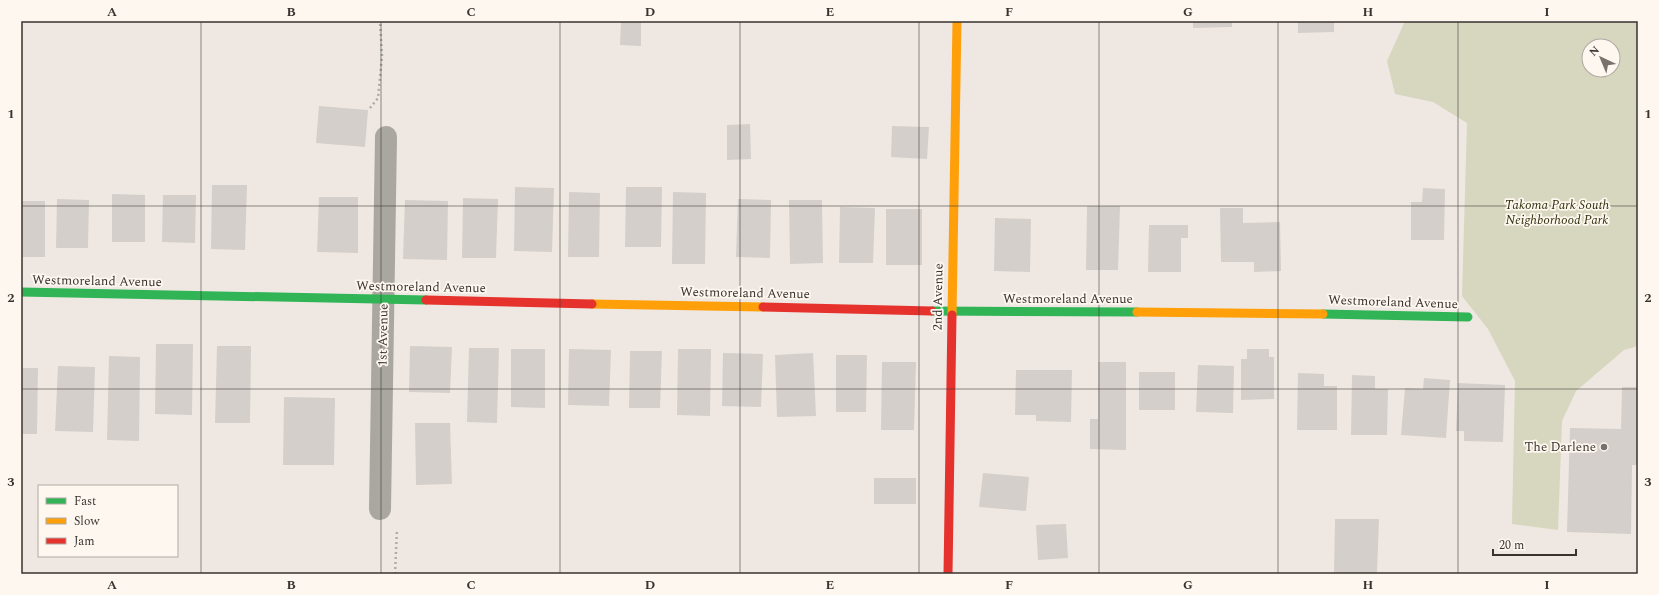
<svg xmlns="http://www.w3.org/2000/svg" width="1659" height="595" viewBox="0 0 1659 595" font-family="Spectral,serif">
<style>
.green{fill:#d7d6bf;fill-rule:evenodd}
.building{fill:#d4cfca}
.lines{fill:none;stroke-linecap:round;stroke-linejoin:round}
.path{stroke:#afaca6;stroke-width:2.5;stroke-dasharray:2 3;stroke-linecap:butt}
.street{stroke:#aaa7a1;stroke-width:22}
.fast{stroke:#30b455;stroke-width:9}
.slow{stroke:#ff9f0a;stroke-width:9}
.jam{stroke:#e5322d;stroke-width:9}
.grid{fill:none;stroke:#38332f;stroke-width:1;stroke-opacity:0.55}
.poi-dot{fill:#78726e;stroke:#fef7ef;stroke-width:1.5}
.labels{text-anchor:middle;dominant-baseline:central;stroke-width:3.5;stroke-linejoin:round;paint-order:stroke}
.park-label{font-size:13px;font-style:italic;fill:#30320e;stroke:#fef7ef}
.street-label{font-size:13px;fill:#38332f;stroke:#fef7ef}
.poi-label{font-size:13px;fill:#38332f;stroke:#fef7ef;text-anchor:end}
.neatline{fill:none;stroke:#38332f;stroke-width:1.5}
.grid-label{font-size:13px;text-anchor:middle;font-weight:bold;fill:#38332f}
</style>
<rect width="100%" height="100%" fill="#efe8e2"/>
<!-- green -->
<path class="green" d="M1405,21h233v325l-14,4 -48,41 -14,30 -4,109 -46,-6 3,-143 -27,-52 -26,-33 5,-173 -34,-21 -38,-8 -8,-33zM1589,46h24v24h-24z"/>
<!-- building -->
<g class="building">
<path d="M621,21l20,1v24l-21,-1z"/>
<path d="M1193,21h39v6l-39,1z"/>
<path d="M1298,21h36v11l-36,1z"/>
<path d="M319,106l49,4 -3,37 -49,-4z"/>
<path d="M750,124l1,35 -24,1v-35z"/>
<path d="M892,126l37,1 -2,32 -36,-2z"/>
<path d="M212,185h35l-2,65 -34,-1z"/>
<path d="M515,187l39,1 -2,64 -38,-1z"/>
<path d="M626,187h36l-1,60h-36z"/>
<path d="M1423,188l22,1 -1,51h-33v-38h11z"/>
<path d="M569,192l31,1 -1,64h-31z"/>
<path d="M673,192l33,1 -1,71h-33z"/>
<path d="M112,194l33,1v47h-33z"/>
<path d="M163,195h33l-1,48 -33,-1z"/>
<path d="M319,197h39v56l-41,-1z"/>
<path d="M463,198l35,1 -2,59h-34z"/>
<path d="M57,199l32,1 -1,48h-32z"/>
<path d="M738,199l33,1 -1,58 -34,-1z"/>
<path d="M405,200l43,1 -1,59 -44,-1z"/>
<path d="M789,200h33l1,63 -33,1z"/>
<rect x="21" y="201" width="24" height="56"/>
<path d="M1087,206h33l-2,64h-32z"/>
<path d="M840,207l35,1 -2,55h-34z"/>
<path d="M1220,208h23v15l37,-1 1,49 -27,1v-10h-33z"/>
<rect x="886" y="209" width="36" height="56"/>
<path d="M995,218l36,1 -1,53 -36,-1z"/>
<path d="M1149,225h39v13h-7v34h-33z"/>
<path d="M156,344h37l-1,71 -37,-1z"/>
<path d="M217,346h34l-1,77h-35z"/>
<path d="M410,346l42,1 -2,46 -41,-1z"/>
<path d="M469,348h30l-2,75 -30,-1z"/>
<path d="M511,349h34v59l-34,-1z"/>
<path d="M569,349l42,1 -2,56 -41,-1z"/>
<path d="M678,349h33l-1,67 -33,-1z"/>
<path d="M1247,349h22v8h5v42l-33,1v-41h6z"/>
<path d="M630,351h32l-2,57h-31z"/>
<path d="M723,353l40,1 -2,53 -39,-1z"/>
<path d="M813,353l3,63 -39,1 -2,-62z"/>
<path d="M836,355h31l-1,57h-30z"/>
<path d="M109,356l31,1 -1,84 -32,-1z"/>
<path d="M882,362h34l-2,68h-33z"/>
<path d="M1098,362h28v88l-36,-1v-30h8z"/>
<path d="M1198,365l36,1 -1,47 -37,-1z"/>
<path d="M58,366l37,1 -2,65 -38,-1z"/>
<path d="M21,368h17l-1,66h-16z"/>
<path d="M1016,370h56l-1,52 -35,-1v-6h-21z"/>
<rect x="1139" y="372" width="36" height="38"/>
<path d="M1298,373l26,1v12h13v44h-40z"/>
<path d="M1352,375l23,1v13h13l-1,46h-36z"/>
<path d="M1424,378l26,2 -4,58 -45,-3 4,-47 18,1z"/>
<path d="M1458,383l47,2 -2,57 -39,-1v-10h-8z"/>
<path d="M1622,387h16v78h-6l-1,69 -64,-2 3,-104 51,1z"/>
<path d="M284,397l51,1 -1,67h-51z"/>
<path d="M415,423h35l2,61 -36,1z"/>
<path d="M983,473l46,4 -3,34 -47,-4z"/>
<rect x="874" y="478" width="42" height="26"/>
<path d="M1335,519h44l-2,55h-43z"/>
<path d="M1066,524l2,34 -30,2 -2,-35z"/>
</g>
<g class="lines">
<!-- path -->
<g class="path">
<path d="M370,108l8,-10 4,-42 -2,-35"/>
<path d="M395,574l2,-45"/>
</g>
<!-- street -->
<path class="street" d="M380,509l6,-372"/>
<!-- fast -->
<g class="fast">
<path d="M21,292l405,8"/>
<path d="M932,311l205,1"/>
<path d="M1323,314l145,3"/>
</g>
<!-- slow -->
<g class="slow">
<path d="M592,304l171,3"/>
<path d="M1137,312l186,2"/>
<path d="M952,315l5,-294"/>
</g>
<!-- jam -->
<g class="jam">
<path d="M426,300l166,4"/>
<path d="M763,307l169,4"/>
<path d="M948,574l4,-259"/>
</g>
</g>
<!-- grid -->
<path class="grid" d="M201,21v553M381,21v553M560,21v553M740,21v553M919,21v553M1099,21v553M1278,21v553M1458,21v553M21,206h1617M21,389h1617"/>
<!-- markers -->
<circle class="poi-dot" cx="1604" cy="447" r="4"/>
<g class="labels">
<!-- park labels -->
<g class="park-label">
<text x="1557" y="205">Takoma Park South<tspan x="1557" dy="15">Neighborhood Park</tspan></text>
</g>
<!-- street labels -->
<g class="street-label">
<text transform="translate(97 281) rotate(1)">Westmoreland Avenue</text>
<text transform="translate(421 287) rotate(1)">Westmoreland Avenue</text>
<text transform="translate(745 293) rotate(1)">Westmoreland Avenue</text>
<text transform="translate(938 297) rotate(-89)">2nd Avenue</text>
<text x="1068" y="299">Westmoreland Avenue</text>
<text transform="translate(1393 302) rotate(2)">Westmoreland Avenue</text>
<text transform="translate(383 335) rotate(-89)">1st Avenue</text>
</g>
<!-- poi labels -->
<g class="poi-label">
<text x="1596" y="447">The Darlene</text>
</g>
</g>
<!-- border -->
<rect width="1659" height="595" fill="none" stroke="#fef7ef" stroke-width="44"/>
<!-- legend -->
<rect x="38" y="485" width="140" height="72" fill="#fef7ef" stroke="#afa9a2"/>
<rect x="46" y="498" width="20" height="6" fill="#30b455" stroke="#afa9a2"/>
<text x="74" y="505" font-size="12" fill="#38332f">Fast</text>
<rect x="46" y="518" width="20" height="6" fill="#ff9f0a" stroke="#afa9a2"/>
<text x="74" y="525" font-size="12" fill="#38332f">Slow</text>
<rect x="46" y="538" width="20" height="6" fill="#e5322d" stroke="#afa9a2"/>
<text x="74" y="545" font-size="12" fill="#38332f">Jam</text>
<!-- north arrow -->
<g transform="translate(1601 58) rotate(316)"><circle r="19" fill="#fef7ef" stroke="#afa9a2"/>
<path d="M0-3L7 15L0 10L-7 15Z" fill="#78726e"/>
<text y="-6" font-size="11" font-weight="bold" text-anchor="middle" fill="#38332f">N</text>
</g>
<!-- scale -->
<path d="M1493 549v6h83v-6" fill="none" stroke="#38332f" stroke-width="2"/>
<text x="1499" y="549" font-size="12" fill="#38332f" stroke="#fef7ef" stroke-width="3" paint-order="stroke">20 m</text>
<rect x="22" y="22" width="1615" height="551" class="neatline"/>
<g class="grid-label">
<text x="112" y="16">A</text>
<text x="291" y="16">B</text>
<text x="471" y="16">C</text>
<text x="650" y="16">D</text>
<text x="830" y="16">E</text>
<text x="1009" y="16">F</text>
<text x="1188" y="16">G</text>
<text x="1368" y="16">H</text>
<text x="1547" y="16">I</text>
<text x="11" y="118">1</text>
<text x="1648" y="118">1</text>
<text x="11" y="302">2</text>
<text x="1648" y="302">2</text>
<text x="11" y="486">3</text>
<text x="1648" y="486">3</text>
<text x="112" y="589">A</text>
<text x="291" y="589">B</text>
<text x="471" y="589">C</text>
<text x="650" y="589">D</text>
<text x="830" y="589">E</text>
<text x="1009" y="589">F</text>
<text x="1188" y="589">G</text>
<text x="1368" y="589">H</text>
<text x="1547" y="589">I</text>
</g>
</svg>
